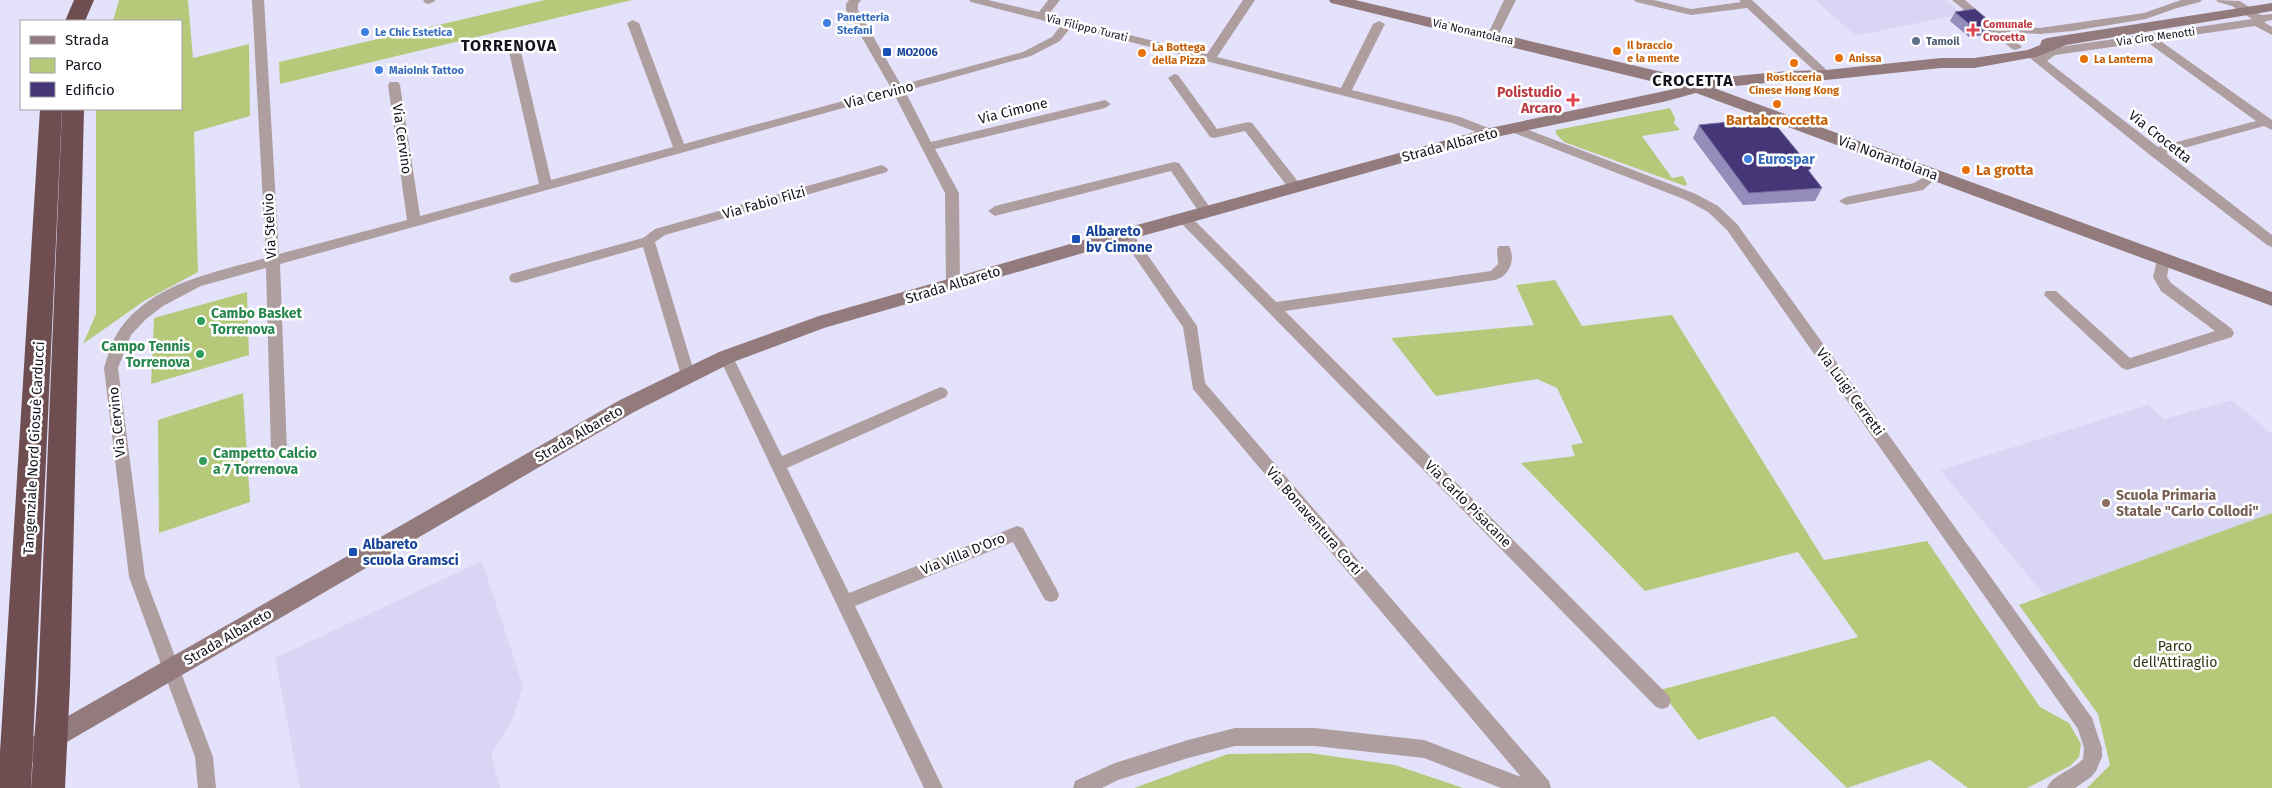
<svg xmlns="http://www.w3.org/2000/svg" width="2272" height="788" viewBox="0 0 2272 788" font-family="'Fira Sans',sans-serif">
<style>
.built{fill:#d9d6f5}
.green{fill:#b6c97b}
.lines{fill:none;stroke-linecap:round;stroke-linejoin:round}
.street{fill:#ae9e9f;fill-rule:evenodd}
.secondary{fill:#937b7d;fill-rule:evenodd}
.highway{fill:#6e4e51;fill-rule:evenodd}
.wall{fill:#948cba}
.shaded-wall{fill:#756a9f}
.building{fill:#453678;stroke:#756a9f}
.shop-dot{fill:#3f7fe0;stroke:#fff;stroke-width:2}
.health-dot{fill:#e0444e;stroke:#fff;stroke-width:2}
.service-dot{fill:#5c6f8a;stroke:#fff;stroke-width:2}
.food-dot{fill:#e8710a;stroke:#fff;stroke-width:2}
.transit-dot{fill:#1a4fb4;stroke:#fff;stroke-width:2}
.leisure-dot{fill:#2e9e5b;stroke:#fff;stroke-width:2}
.education-dot{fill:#8d6e63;stroke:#fff;stroke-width:2}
.labels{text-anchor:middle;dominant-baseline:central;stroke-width:5;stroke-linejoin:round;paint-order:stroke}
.far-shop-label{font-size:11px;font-weight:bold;fill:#366cbe;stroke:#fff;text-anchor:start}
.far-health-label{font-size:11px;font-weight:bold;fill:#be3a42;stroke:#fff;text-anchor:start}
.far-street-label{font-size:11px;fill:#15131e;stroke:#fff}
.far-service-label{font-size:11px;font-weight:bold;fill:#4e5e75;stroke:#fff;text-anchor:start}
.far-food-label{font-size:11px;font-weight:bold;fill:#c56008;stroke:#fff;text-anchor:start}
.far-transit-label{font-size:11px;font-weight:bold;fill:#164399;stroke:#fff;text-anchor:start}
.health-label{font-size:14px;font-weight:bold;fill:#be3a42;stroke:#fff;text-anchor:end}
.street-label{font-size:14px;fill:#15131e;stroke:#fff}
.food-label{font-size:14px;font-weight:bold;fill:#c56008;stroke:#fff}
.shop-label{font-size:14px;font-weight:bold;fill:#366cbe;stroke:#fff;text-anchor:start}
.transit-label{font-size:14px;font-weight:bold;fill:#164399;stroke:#fff;text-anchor:start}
.leisure-label{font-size:14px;font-weight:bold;fill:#27864d;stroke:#fff;text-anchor:start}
.education-label{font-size:14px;font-weight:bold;fill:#785e54;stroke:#fff;text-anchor:start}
.park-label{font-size:14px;fill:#2f3714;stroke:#fff}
.far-district-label{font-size:16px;font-weight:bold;letter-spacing:1px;fill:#15131e;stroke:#fff}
</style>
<rect width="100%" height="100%" fill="#e4e2fb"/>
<!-- built -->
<g class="built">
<path d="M1815,0h130l17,14 -106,22z"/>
<path d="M2232,400l40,34v79l-227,83 -105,-126 208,-65 16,14z"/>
<path d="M482,561l41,125 -11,35 -21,34 9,33h-200l-25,-130z"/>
</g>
<!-- green -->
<g class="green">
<path d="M119,0h69l5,58 56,-14 1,72 -56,16 4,140 -54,29 -61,43 13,-30v-205h85v-88h-68z"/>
<path d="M545,0h87l-352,84 -1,-22z"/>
<path d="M1670,108l5,10 -1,5 6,7 -38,6 30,42 11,-2 4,8 -2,2 -121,-44 -8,-8v-4z"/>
<path d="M1555,280l27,46 90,-11 152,245 103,-19 113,166 29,16 12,21 -2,13 -9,9 -43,22h-59l-38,-28 -83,28 -73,-72 -76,24 -38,-50 198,-53 -60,-85 -153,39 -124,-128 54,-7 -4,-11 12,-2 -26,-55 -20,-9 -101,17 -45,-58 143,-13 -18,-40z"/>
<path d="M247,292l2,63 -98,29 3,-66z"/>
<path d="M243,393l7,109 -91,31 -1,-113z"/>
<path d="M2272,513v275h-185l23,-23 -12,-51 -79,-109z"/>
<path d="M1309,753l86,12 68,23h-329l94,-34z"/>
</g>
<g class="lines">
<!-- street -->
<g class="street">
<path d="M252,0h12l15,254 128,-34 -19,-135 2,-3h8l2,3 20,131 119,-32 -30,-132 2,-2h8l2,2 30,128 122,-33 -46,-124 6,-3 6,3 45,121 207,-56 -45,-78v-6l3,-4h12l-3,4v6l43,75 122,-33 29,-15 9,-12 -90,-23 -2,-2h19l51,12 9,-12h12l-12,15 159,39 36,-54h12l-38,57 124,31 32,-64 6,-3 6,3 -33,66 108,27 34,13 2,3 -6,4 -38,-14 -381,-96 -11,14 -29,15 -126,35 26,51 174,-42 6,4 -6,4 -170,41 24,44 1,91 -2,4h-10l-2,-4 -1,-91 -51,-99 -614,170 7,188 -2,4 -6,2 -6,-2 -2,-4 -5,-184 -65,18 -38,20 -17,13 -15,16 -13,33 27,209 68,180 3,31h-18l-3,-31 -66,-180 -25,-209c4,-13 8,-27 16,-39 32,-46 95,-57 146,-71z"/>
<path d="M423,0h12v1l-6,3 -4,-1z"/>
<path d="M1504,0h12l-19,38h-8l-2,-2z"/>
<path d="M1634,0h20l37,9 50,-7 -2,-2h13l80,75 -6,4 -4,-1 -75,-70 -56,7 -55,-13z"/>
<path d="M1952,0h13l30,25 45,3 104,-15 37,-13h21l-2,2 -23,6 -31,11 -74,12 -32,3 -35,-2 17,15 -6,3 -4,-1z"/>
<path d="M2216,0l24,1 21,14 11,-1v6l-8,2 8,5v8l-17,-9 -96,14 113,80v10l-8,-4 -98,27 106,82v12l-5,-2 -117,-90 -125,-101 6,-4 9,5 12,-7 200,-29 -20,-13 -14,-4zM2147,42l109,79 -98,26 -111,-86 8,-6z"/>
<path d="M1174,74l4,1 39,54 31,-7 4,1 48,61 1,3 -1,3h-10l-45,-59 -31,7 -4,-1 -42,-59z"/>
<path d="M1513,124l183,70 22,12 19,18 355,494 10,30v9l-6,14 -5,6 -16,11h-28c5,-13 26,-18 36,-29l1,-11 -6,-19 -351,-499 -19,-18 -22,-12 -177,-69 -2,-3z"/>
<path d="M1174,162l5,1 32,46 2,3 -2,3h-10l-30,-44 -176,45 -7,-5 7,-5z"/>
<path d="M882,165l6,4 -1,3 -222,63 -10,7 40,133 -2,4 -5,2 -5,-2 -2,-4 -38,-128 -127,36 -5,-1 -2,-4 2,-4 132,-36 12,-9z"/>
<path d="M1934,171l6,4 -17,15 -77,15 -7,-4 7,-4 68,-14z"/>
<path d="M1185,214l5,2 86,86 215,-31 7,-7 -1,-15 2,-3h10c7,13 1,30 -14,34l-210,31 383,384 3,6 -3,6 -6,2 -6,-2 -476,-485 -2,-3 2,-3z"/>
<path d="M1126,229l5,2 66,95 8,57 344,398 2,7h-50l-77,-30 -109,-12h-80l-47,12 -70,22 -16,8h-29l2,-7 40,-18 73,-23 47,-12h80l109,12 97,37 -328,-388 -10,-62 -64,-93z"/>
<path d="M2163,254l5,2 2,3 -3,18 4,6 61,46 2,4 -2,4 -105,33 -5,-2 -78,-73 2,-4h10l74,67 85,-27 -54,-40 -8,-14 5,-21z"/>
<path d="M726,351l5,2 2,4 49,99 154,-67 5,-2 5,2 2,4 -2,4 -159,71 62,125 168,-67 6,2 34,62 2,5 -2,5 -6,2 -6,-2 -32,-58 -158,64 88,182h-19l-205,-431 2,-4z"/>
</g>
<!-- secondary -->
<path class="secondary" d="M1329,0h26l307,72 36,11 17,-5 72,-7 39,-1 115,-12h33l54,-8 12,-5 2,-5 5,-2 225,-35v8l-206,34 -30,12 -62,11h-33l-115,12 -39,1 -73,7 558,204v14l-576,-213 -33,9 -172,36 -363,102 -304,88 -91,34 -99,50 -634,369v-26l620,-355 99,-48 100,-36 307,-88 364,-100 189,-40 -348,-85z"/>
<!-- highway -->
<g class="highway">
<path d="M74,0h20l-9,21h-20z"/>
<path d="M40,109h22l-31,679h-31v-36z"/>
<path d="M62,109h22l-14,575 -5,104h-34l7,-104z"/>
</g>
</g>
<!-- wall -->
<g class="wall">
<path d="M1955,12l39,13 -5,9 -20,3 -19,-16z"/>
<path d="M1699,125l112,43 -2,3 13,17 -7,13 -72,4 -50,-67z"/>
</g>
<!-- shaded-wall -->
<path class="shaded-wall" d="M1994,25l-5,9 -20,3 5,-9z"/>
<!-- building -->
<g class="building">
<path d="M1975,9l19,16 -20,3 -19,-16z"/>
<path d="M1770,118l41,50 -3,2 14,18 -73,5 -50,-68z"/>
</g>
<!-- markers -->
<g class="shop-dot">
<circle cx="827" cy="23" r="5"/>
<circle cx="365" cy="32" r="5"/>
<circle cx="379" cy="70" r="5"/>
<circle cx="1748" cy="159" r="5"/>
</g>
<g class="health-dot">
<path d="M1970.5 22.5h5v5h5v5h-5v5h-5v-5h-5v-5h5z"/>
<path d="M1570.5 92.5h5v5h5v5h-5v5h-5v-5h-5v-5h5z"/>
</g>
<circle class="service-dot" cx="1916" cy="41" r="5"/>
<g class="food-dot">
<circle cx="1617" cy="51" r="5"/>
<circle cx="1142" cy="53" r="5"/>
<circle cx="1839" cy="58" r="5"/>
<circle cx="2084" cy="59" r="5"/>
<circle cx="1794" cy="63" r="5"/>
<circle cx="1777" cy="104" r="5"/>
<circle cx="1966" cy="170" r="5"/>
</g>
<g class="transit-dot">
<rect x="882" y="47" width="10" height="10" rx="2.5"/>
<rect x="1071" y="234" width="10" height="10" rx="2.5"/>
<rect x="348" y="547" width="10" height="10" rx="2.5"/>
</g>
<g class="leisure-dot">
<circle cx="201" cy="321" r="5"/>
<circle cx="200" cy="354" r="5"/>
<circle cx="203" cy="461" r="5"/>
</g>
<circle class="education-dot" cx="2106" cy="503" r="5"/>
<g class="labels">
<!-- far-shop labels -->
<g class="far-shop-label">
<text x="837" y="17">Panetteria<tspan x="837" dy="13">Stefani</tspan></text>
<text x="375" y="32">Le Chic Estetica</text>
<text x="389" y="70">MaioInk Tattoo</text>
</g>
<!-- far-health labels -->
<g class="far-health-label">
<text x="1983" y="24">Comunale<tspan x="1983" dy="13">Crocetta</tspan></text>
</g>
<!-- far-street labels -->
<g class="far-street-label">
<text transform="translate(1087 28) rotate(14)">Via Filippo Turati</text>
<text transform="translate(1473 32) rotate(13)">Via Nonantolana</text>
<text transform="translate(2156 37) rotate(-8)">Via Ciro Menotti</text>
</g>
<!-- far-service labels -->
<g class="far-service-label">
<text x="1926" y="41">Tamoil</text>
</g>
<!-- far-food labels -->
<g class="far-food-label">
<text x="1627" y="45">Il braccio<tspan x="1627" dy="13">e la mente</tspan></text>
<text x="1152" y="47">La Bottega<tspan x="1152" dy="13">della Pizza</tspan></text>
<text x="1849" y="58">Anissa</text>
<text x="2094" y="59">La Lanterna</text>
<text x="1794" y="77" text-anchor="middle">Rosticceria<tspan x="1794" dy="13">Cinese Hong Kong</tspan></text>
</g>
<!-- far-transit labels -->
<g class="far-transit-label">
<text x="897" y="52">MO2006</text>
</g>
<!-- health labels -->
<g class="health-label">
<text x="1562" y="92">Polistudio<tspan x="1562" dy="16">Arcaro</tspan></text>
</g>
<!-- street labels -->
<g class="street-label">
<text transform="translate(879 95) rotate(-15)">Via Cervino</text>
<text transform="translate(1013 111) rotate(-14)">Via Cimone</text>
<text transform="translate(2160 137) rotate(38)">Via Crocetta</text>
<text transform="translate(402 139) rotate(82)">Via Cervino</text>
<text transform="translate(1450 145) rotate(-15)">Strada Albareto</text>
<text transform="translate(1888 158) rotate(20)">Via Nonantolana</text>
<text transform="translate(764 203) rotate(-16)">Via Fabio Filzi</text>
<text transform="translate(270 226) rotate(-93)">Via Stelvio</text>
<text transform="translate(953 285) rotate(-17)">Strada Albareto</text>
<text transform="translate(1850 392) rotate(54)">Via Luigi Cerretti</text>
<text transform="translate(117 422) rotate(-96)">Via Cervino</text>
<text transform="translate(579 434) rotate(-30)">Strada Albareto</text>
<text transform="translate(34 448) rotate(-87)">Tangenziale Nord Giosuè Carducci</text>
<text transform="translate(1468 504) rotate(45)">Via Carlo Pisacane</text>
<text transform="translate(1314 521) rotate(49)">Via Bonaventura Corti</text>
<text transform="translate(963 554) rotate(-22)">Via Villa D'Oro</text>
<text transform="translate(228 637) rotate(-30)">Strada Albareto</text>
</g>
<!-- food labels -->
<g class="food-label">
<text x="1777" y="120">Bartabcroccetta</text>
<text x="1976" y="170" text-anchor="start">La grotta</text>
</g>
<!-- shop labels -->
<g class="shop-label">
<text x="1758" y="159">Eurospar</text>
</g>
<!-- transit labels -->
<g class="transit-label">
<text x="1086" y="231">Albareto<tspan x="1086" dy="16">bv Cimone</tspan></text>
<text x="363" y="544">Albareto<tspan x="363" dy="16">scuola Gramsci</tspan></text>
</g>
<!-- leisure labels -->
<g class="leisure-label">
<text x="211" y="313">Cambo Basket<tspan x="211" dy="16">Torrenova</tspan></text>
<text x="190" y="346" text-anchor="end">Campo Tennis<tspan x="190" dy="16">Torrenova</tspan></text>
<text x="213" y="453">Campetto Calcio<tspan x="213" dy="16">a 7 Torrenova</tspan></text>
</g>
<!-- education labels -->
<g class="education-label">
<text x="2116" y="495">Scuola Primaria<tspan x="2116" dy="16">Statale "Carlo Collodi"</tspan></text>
</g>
<!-- park labels -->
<g class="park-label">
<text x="2175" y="646">Parco<tspan x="2175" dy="16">dell'Attiraglio</tspan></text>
</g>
<!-- far-district labels -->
<g class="far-district-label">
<text x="509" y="45">TORRENOVA</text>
<text x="1693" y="80">CROCETTA</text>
</g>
</g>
<!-- legend -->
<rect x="20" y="20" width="162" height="90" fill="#ffffff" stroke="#a1a1a5"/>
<rect x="30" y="36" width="25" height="8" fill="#937b7d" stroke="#a1a1a5"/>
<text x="65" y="45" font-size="15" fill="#15131e">Strada</text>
<rect x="30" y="58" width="25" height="15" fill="#b6c97b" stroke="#a1a1a5"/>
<text x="65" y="70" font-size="15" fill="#15131e">Parco</text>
<rect x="30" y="82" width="25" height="15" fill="#453678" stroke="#a1a1a5"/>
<text x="65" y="95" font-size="15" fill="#15131e">Edificio</text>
</svg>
